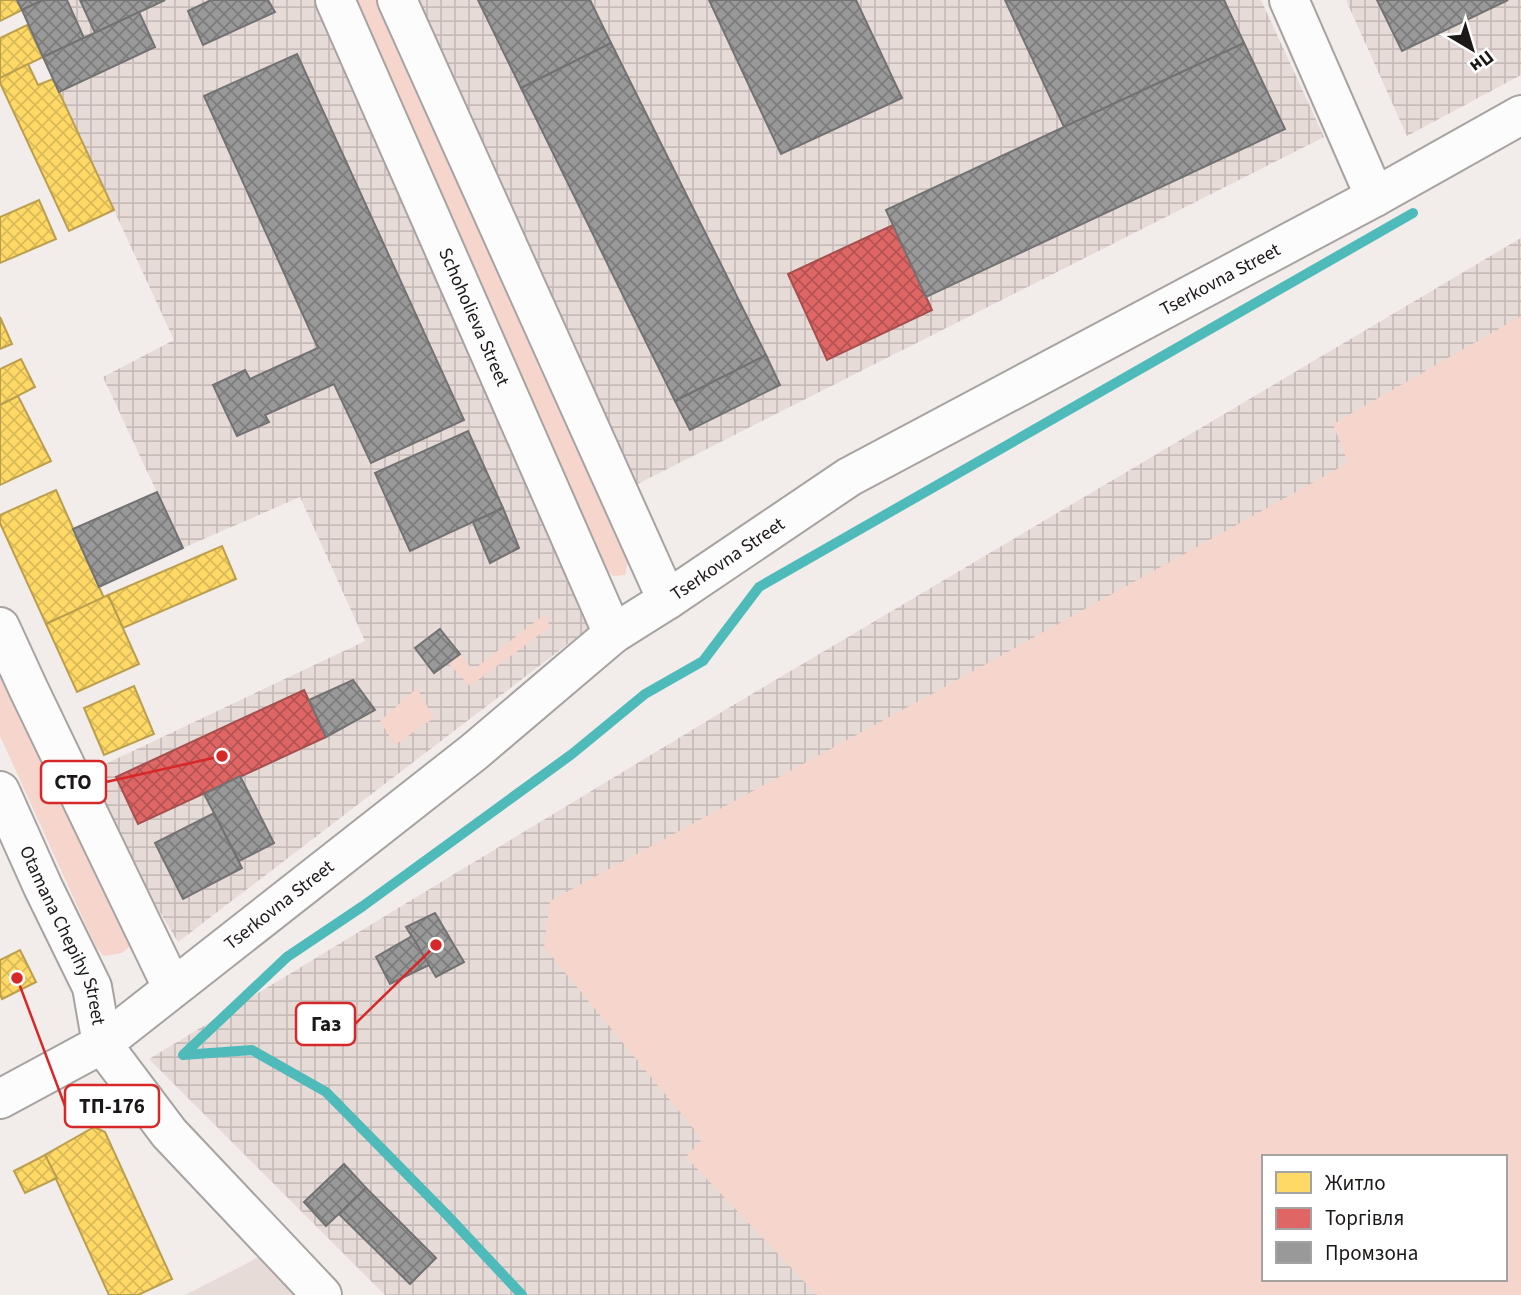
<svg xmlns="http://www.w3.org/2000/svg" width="1521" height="1295" viewBox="0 0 1521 1295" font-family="'Source Sans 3',sans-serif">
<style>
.built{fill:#e7dbd7}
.industrial{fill:url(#industrial-grid);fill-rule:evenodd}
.grass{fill:#f5d5cc;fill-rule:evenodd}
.homes{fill:url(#homes-cross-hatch);stroke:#bb9f4e;stroke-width:2}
.shops{fill:url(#shops-cross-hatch);stroke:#a54f4e;stroke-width:2}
.industry{fill:url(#industry-cross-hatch);stroke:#737272;stroke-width:2}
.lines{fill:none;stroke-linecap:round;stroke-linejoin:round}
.stream{stroke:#4ebaba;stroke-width:10}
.minor-casing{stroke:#a7a3a1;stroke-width:42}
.minor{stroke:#fdfcfc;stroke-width:38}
.labels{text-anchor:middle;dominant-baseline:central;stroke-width:7;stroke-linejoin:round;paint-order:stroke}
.street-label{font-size:19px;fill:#1b1817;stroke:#fff}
.leader{fill:none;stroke:#d62828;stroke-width:2.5}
.callout-dot{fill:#d62828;stroke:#fff;stroke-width:2.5}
.callout{fill:#fff;stroke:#d62828;stroke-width:2.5}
.callout-label{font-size:21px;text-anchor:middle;font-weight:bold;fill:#1b1817}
</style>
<defs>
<pattern id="industrial-grid" width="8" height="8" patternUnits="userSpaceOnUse" patternTransform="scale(1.75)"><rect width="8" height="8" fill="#e7dbd7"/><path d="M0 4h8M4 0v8" fill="none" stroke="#c6bbb8"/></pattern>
<pattern id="homes-cross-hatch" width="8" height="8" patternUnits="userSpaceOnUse" patternTransform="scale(1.75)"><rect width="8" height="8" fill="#ffd966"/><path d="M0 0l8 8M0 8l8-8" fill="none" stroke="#daba58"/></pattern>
<pattern id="shops-cross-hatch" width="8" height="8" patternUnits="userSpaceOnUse" patternTransform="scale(1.75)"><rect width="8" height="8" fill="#e06666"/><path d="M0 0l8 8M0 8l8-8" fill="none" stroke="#b55353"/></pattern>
<pattern id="industry-cross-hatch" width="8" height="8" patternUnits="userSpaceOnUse" patternTransform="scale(1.75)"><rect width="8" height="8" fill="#999"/><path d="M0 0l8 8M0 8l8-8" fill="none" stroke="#7c7c7c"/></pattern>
</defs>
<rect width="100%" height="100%" fill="#f2ecea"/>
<!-- built -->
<path class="built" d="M271,1251l47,44h-133z"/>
<!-- industrial -->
<g class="industrial">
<path d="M17,0h298l292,614 -429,328 -100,-165 287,-136 -65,-144 -117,51 -80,-171 71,-37z"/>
<path d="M370,0h891l63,137 -722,365z"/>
<path d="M1346,0h175v75l-114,61z"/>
<path d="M1521,238v1057h-1136l-236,-236 586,-355zM1264,1157h241v122h-241z"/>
</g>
<!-- grass -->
<g class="grass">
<path d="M341,0h35l249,546 3,15 -3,14 -12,1 -14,-13z"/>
<path d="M1521,316v979h-704l-131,-138 16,-18 -158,-192 6,-46 380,-206 418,-232 -15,-39zM1264,1157h241v122h-241z"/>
<path d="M545,614l5,13 -80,59 -22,-23 12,-9 13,16z"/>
<path d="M0,638l137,303 -15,12 -18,3 -8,-9 -96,-211z"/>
<path d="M417,688l17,30 -39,27 -15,-24z"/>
</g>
<!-- homes -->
<g class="homes">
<path d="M0,0h17l5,10 -22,11z"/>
<path d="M27,25l16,32 -43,21v-40z"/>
<path d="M28,64l10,21 15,-6 61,131 -45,21 -69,-148v-5z"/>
<path d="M39,200l17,39 -56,24v-46z"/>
<path d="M0,317l12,27 -12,5z"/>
<path d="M21,359l14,28 -35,18v-36z"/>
<path d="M18,396l33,65 -51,24v-80z"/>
<path d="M56,490l48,108 -58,26 -46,-101v-8z"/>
<path d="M222,546l14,33 -113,49 -15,-33z"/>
<path d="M108,595l31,69 -62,28 -31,-68z"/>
<path d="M134,686l20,48 -50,21 -20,-47z"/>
<path d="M20,950l16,32 -34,17 -2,-5v-34z"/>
<path d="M94,1127l11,5 67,147 -34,16h-29l-64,-140z"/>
<path d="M45,1155l12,23 -32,15 -11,-22z"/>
</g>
<!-- shops -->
<g class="shops">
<path d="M893,225l39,85 -105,50 -39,-86z"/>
<path d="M304,690l22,47 -188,87 -22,-47z"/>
</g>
<!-- industry -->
<g class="industry">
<path d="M17,0h26l-21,10z"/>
<path d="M43,0h24l17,38 -41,19 -21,-47z"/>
<path d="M80,0h85l-70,33z"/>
<path d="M211,0h57l7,12 -72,33 -15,-34z"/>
<path d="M478,0h112l21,43 -90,45z"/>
<path d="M709,0h147l46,98 -121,56z"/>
<path d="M1005,0h219l20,43 -180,84z"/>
<path d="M1377,0h131l-106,51z"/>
<path d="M139,12l16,35 -96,45 -16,-35z"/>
<path d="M611,43l155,312 -91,46 -154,-313z"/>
<path d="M1244,43l41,86 -359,168 -40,-87z"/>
<path d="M297,54l167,366 -93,43 -37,-79 -69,31 4,7 -32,14 -24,-51 32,-15 5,9 68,-31 -114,-252z"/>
<path d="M766,355l14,30 -90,45 -15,-29z"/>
<path d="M468,431l35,77 -93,43 -35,-78z"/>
<path d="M157,492l26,56 -84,39 -26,-58z"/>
<path d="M503,508l16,40 -29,15 -17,-41z"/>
<path d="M440,629l20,25 -26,19 -19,-25z"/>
<path d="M353,680l22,30 -49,27 -17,-37z"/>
<path d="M240,776l34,67 -35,18 -35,-67z"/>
<path d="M214,813l28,55 -59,31 -28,-56z"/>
<path d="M435,913l29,49 -28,15 -30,-50z"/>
<path d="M412,936l17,29 -39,19 -14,-27z"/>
<path d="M344,1164l22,24 -40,38 -22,-24z"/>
<path d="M366,1188l70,70 -26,26 -71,-70z"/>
</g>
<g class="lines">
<!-- stream -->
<path class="stream" d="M522,1295l-75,-80 -121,-123 -74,-42 -69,5 104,-98 76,-51 209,-152 73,-60 58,-33 56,-74 654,-374"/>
<!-- minor casing -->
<g class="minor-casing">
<g id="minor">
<path id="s1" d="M335,0l278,634"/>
<path d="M397,0l270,600"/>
<path d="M1289,0l86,197"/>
<path d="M0,627l28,61 144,299"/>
<path id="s2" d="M0,791l43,96 49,100 10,57 67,89 153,162"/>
<path id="s3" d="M0,1099l102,-55 372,-292 139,-118 54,-34 182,-123 526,-280 146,-82"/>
</g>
</g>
<!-- minor -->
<use href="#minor" class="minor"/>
</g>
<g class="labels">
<!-- street labels -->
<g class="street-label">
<text stroke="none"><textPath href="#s3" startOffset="1475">Tserkovna Street</textPath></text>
<text stroke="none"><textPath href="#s1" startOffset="346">Schoholieva Street</textPath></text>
<text stroke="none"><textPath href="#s3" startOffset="908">Tserkovna Street</textPath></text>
<text stroke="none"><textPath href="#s3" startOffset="341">Tserkovna Street</textPath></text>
<text stroke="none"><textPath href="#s2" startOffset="158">Otamana Chepihy Street</textPath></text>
</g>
</g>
<!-- callouts -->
<path class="leader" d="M222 756L106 782M436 945L355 1024M17 978L65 1106"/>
<g class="callout-dot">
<circle cx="222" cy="756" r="7"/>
<circle cx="436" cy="945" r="7"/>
<circle cx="17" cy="978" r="7"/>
</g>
<g class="callout">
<rect x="41" y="761" width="65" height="42" rx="7"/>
<rect x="296" y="1003" width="59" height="42" rx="7"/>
<rect x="65" y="1085" width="94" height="42" rx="7"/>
</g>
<g class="callout-label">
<text x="73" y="789">СТО</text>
<text x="326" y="1031">Газ</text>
<text x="112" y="1113">ТП-176</text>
</g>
<!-- legend -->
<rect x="1262" y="1155" width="245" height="126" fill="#ffffff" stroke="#a4a3a2" stroke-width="2"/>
<rect x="1276" y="1172" width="35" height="21" fill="#ffd966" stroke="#a4a3a2" stroke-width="2"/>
<text x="1325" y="1190" font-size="21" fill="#1b1817">Житло</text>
<rect x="1276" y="1208" width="35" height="21" fill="#e06666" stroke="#a4a3a2" stroke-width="2"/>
<text x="1325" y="1225" font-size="21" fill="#1b1817">Торгівля</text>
<rect x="1276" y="1242" width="35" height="21" fill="#999999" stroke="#a4a3a2" stroke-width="2"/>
<text x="1325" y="1260" font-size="21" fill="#1b1817">Промзона</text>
<!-- north arrow -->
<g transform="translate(1472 49) rotate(142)" stroke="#ffffff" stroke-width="5" paint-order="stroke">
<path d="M0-5L12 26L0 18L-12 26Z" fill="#1b1817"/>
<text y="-10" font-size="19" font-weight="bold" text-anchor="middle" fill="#1b1817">Пн</text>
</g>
</svg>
